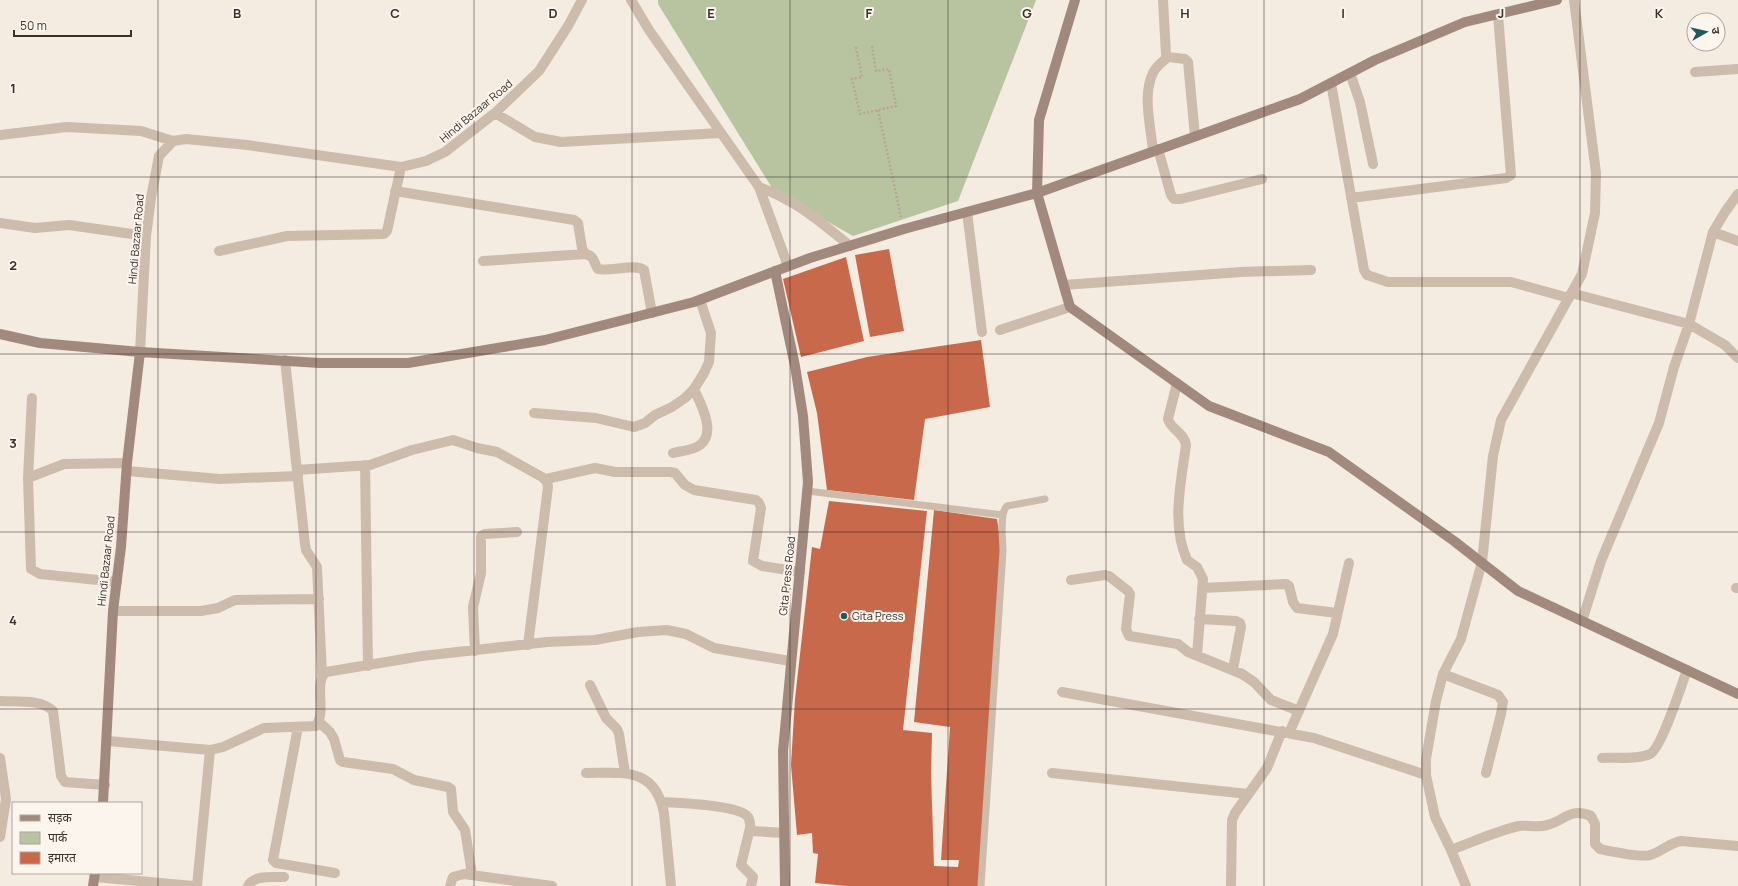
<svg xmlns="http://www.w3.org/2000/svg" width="1738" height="886" viewBox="0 0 1738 886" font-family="Manrope,'Noto Sans Devanagari',sans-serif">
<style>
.green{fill:#b8c4a0}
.building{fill:#c8694b}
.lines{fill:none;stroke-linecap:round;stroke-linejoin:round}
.path{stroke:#b9a596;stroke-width:2.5;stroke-dasharray:2 2;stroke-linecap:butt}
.lane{stroke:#cdbbac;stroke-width:7}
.street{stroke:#cdbbac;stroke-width:10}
.secondary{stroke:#a18a7d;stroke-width:10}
.grid{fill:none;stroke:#3b302b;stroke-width:1;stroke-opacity:0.55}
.poi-dot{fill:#1f5a5e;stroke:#fbf5ee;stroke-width:1.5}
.labels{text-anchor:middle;stroke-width:4;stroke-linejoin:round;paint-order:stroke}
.street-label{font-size:11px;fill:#3b302b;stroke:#fbf5ee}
.poi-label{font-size:11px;fill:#3b302b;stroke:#fbf5ee;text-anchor:start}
.grid-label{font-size:13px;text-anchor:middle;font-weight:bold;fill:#3b302b;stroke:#fbf5ee;stroke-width:4;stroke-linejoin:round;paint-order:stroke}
</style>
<rect width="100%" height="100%" fill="#f4ebe1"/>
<path class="green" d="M 658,0 L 1036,0 L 958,201 L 853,236 L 774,191 L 658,4 Z"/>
<path class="building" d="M 889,249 L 904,331 L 870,337 L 855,255 Z
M 846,257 L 864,341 L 801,357 L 783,279 Z
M 981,340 L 990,407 L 925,419 L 914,500 L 827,490 L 817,413 L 807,372 L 867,357 Z
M 829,501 L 927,511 L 903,730 L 932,733 L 931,773 L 934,866 L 958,867 L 959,860 L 941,860 L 950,727 L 914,722 L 934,510 L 997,519 L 1001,546 L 979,886 L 847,886 L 815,883 L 818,854 L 813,853 L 812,833 L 797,835 L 791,765 L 795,699 L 812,547 L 820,549 Z"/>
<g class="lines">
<path class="path" d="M 856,47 L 862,77 L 852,79 L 860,114 L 896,106 L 889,69 L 876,71 L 872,46
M 878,110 L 901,217"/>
<path class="lane" d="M 807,491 L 1003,515
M 981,886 L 1003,551 C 1003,540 999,513 1007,506 L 1045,499"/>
<path class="street" d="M 631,0 L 649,30 L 759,187 L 788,266
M 1163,0 L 1166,54 L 1168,57 L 1185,59 L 1188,62 L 1195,136
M 1695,72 L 1738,69
M 1350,73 L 1360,102 L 1373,164
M 1331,83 L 1364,270 L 1367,275 L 1388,282 L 1511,282 L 1569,298
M 495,113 L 535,137 L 561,142 L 721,133
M 0,135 L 67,127 L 141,131 L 173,141
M 1158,149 L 1171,195 L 1174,199 L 1181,199 L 1262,179
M 1153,151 C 1151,127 1142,95 1153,73 C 1156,66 1162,62 1168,57
M 759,187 C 797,201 819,221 850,246
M 395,191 L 574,220 L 578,223 L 582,248 L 585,254 C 595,256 593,262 598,269 C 610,272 635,263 644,270 L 652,313
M 1351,198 L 1506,178 L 1511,175 L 1498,15
M 967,212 L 982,332
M 0,223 L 35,228 L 69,225 L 146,236
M 1713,232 L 1738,241
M 219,251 L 287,236 L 384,234 L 387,231 L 401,167
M 483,261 L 585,254
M 1064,285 L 1241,272 L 1311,270
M 1571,293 L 1689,324 L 1725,345 L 1738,358
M 1000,330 L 1070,307
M 140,352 L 146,236 L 151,198 L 159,156 L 173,141 L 186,139 L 247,145 L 401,167 L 426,161 L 445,152 L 495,113 L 539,71 L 568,26 L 582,0
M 285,360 L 305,544 L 306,550 L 317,567 L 322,675
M 1177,383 L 1168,419 C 1171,430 1184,432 1186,445 C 1181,483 1171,524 1187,560 L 1197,567 L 1203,579 L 1197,655
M 534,413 L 596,418 L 634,427 L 645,423 L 655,415 L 672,407 L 685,398 L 694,389 L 704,373 L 709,362 L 711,333 L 700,300
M 673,453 C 681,451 694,450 700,445 C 717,432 700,403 694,389
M 365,465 L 368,666
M 297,470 L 370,465 L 412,450 L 453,440 L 477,448 L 497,452 L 542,477 L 547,482 L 548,487 L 528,645
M 127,471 L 220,479 L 298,476
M 28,478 L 32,398
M 546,479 L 595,468 L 615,472 L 670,472 L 675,473 L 685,485 L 694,490 L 756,500 L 759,503 L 761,508 L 753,561 L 762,566 L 800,572
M 1071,580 L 1105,575 L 1109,576 L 1128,591 L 1130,594 L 1126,629 L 1129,636 L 1178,644 L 1188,652 L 1242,674 L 1254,682 L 1271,700 L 1299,711
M 117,582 L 40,574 L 31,569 L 28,478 L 64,464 L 127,463
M 1202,588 L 1286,584 L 1289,586 L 1293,602 L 1297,608 L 1337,613
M 1736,588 L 1738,588
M 113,611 L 201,611 L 218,608 L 235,600 L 319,599
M 1199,619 L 1236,621 L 1240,623 L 1241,627 L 1233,669
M 1582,621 L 1601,561 L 1659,423 L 1674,367 L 1689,324 L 1713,232 L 1725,212 L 1738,194
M 475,651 L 473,607 L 481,573 L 481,536 L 485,534 L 517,532
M 1443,674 L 1498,695 L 1503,702 L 1501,714 L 1486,773
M 590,685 L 606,718 L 617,729 L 619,734 L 625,773
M 1062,692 L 1314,738 L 1426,775
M 0,701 C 16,702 42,699 53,711 L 61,776 L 65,782 L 105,785
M 319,722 L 330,732 L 334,739 L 340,760 L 343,762 L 393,769 L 414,780 L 448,787 L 451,789 L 453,812 L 465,830 L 472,874
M 298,727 L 273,860 L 276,863 L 335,873
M 1289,733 L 1333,634 L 1349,563
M 108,741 L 210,750 L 223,747 L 264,728 L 316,726 C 327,711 313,683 326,672 L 422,656 L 547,642 L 595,640 L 638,632 L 667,630 L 686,634 L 714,648 L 790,661
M 0,758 L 6,799 L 0,837
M 1602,758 C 1616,757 1637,760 1650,754 C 1661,749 1682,684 1687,670
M 586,773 C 624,773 655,767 664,813 L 671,886
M 1052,773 L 1248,794
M 662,802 C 678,803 739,805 748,817 C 751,821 749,827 752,831 L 784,833
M 750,828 L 741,865 L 753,877 L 751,886
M 1451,850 C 1473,842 1496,831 1519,826 C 1528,825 1538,828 1547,825 C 1565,821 1569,807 1591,816 L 1595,824 L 1595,844 L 1600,849 C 1610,851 1641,858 1650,855 C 1661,852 1669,843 1681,841 L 1738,846
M 95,877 L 193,886
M 197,886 L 210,750
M 248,886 C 253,875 273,877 284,877
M 450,886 L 453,877 L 464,874 L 552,886
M 1231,886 L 1232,820 L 1235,813 L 1267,768 L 1282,731
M 1466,886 L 1451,850 L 1435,817 L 1426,775 L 1426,759 L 1436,701 L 1443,674 L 1461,639 L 1482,562 L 1493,456 L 1501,420 L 1582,274 L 1595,213 L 1596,173 L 1574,0"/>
<path class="secondary" d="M 1075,0 L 1039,120 L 1037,193 L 1070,307 L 1209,406 L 1329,452 L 1454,541 L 1518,591 L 1738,694
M 775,271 L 795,366 L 803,416 L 808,482 L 783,751 L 785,886
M 0,334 L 40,343 L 140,352 L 320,363 L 408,363 L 545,340 L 694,302 L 810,258 L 904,229 L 1037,193 L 1300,99 L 1375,60 L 1465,22 L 1557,0
M 103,803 L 113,611 L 121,547 L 127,463 L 140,352
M 93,886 L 95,873"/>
</g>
<path class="grid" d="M 158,0 L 158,886M 316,0 L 316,886M 474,0 L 474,886M 632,0 L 632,886M 790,0 L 790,886M 948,0 L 948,886M 1106,0 L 1106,886M 1264,0 L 1264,886M 1422,0 L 1422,886M 1580,0 L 1580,886M 0,177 L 1738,177M 0,354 L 1738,354M 0,532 L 1738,532M 0,709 L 1738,709"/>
<circle class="poi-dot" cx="844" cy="616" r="4"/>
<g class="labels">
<g class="street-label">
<text transform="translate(476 111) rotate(-40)" y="4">Hindi Bazaar Road</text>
<text transform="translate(136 239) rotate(-85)" y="4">Hindi Bazaar Road</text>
<text transform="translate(106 561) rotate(-84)" y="4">Hindi Bazaar Road</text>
<text transform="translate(787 576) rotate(-84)" y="4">Gita Press Road</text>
</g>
<g class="poi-label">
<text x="852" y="620">Gita Press</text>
</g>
</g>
<g class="grid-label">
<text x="237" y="18">B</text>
<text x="395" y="18">C</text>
<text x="553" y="18">D</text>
<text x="711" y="18">E</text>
<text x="869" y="18">F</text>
<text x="1027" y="18">G</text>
<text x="1185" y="18">H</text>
<text x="1343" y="18">I</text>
<text x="1501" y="18">J</text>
<text x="1659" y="18">K</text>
<text x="13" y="93">1</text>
<text x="13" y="270">2</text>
<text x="13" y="448">3</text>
<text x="13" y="625">4</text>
</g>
<rect x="12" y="802" width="130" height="72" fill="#fbf5ee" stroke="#aea6a0"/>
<rect x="20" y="815" width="20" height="6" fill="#a18a7d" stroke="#aea6a0"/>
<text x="48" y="822" font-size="12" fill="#3b302b">सड़क</text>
<rect x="20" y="832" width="20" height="12" fill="#b8c4a0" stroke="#aea6a0"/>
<text x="48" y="842" font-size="12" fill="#3b302b">पार्क</text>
<rect x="20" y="852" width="20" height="12" fill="#c8694b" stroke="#aea6a0"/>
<text x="48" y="862" font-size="12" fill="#3b302b">इमारत</text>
<g transform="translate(1706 32) rotate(82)"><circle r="19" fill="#fbf5ee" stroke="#aea6a0"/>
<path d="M0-3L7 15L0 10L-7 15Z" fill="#1f5a5e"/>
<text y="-6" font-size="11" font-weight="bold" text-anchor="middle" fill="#3b302b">उ</text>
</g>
<path d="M14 30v6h117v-6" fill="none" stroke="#3b302b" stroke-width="2"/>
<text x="20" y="30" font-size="12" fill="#3b302b" stroke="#fbf5ee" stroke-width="3" paint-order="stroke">50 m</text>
</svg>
